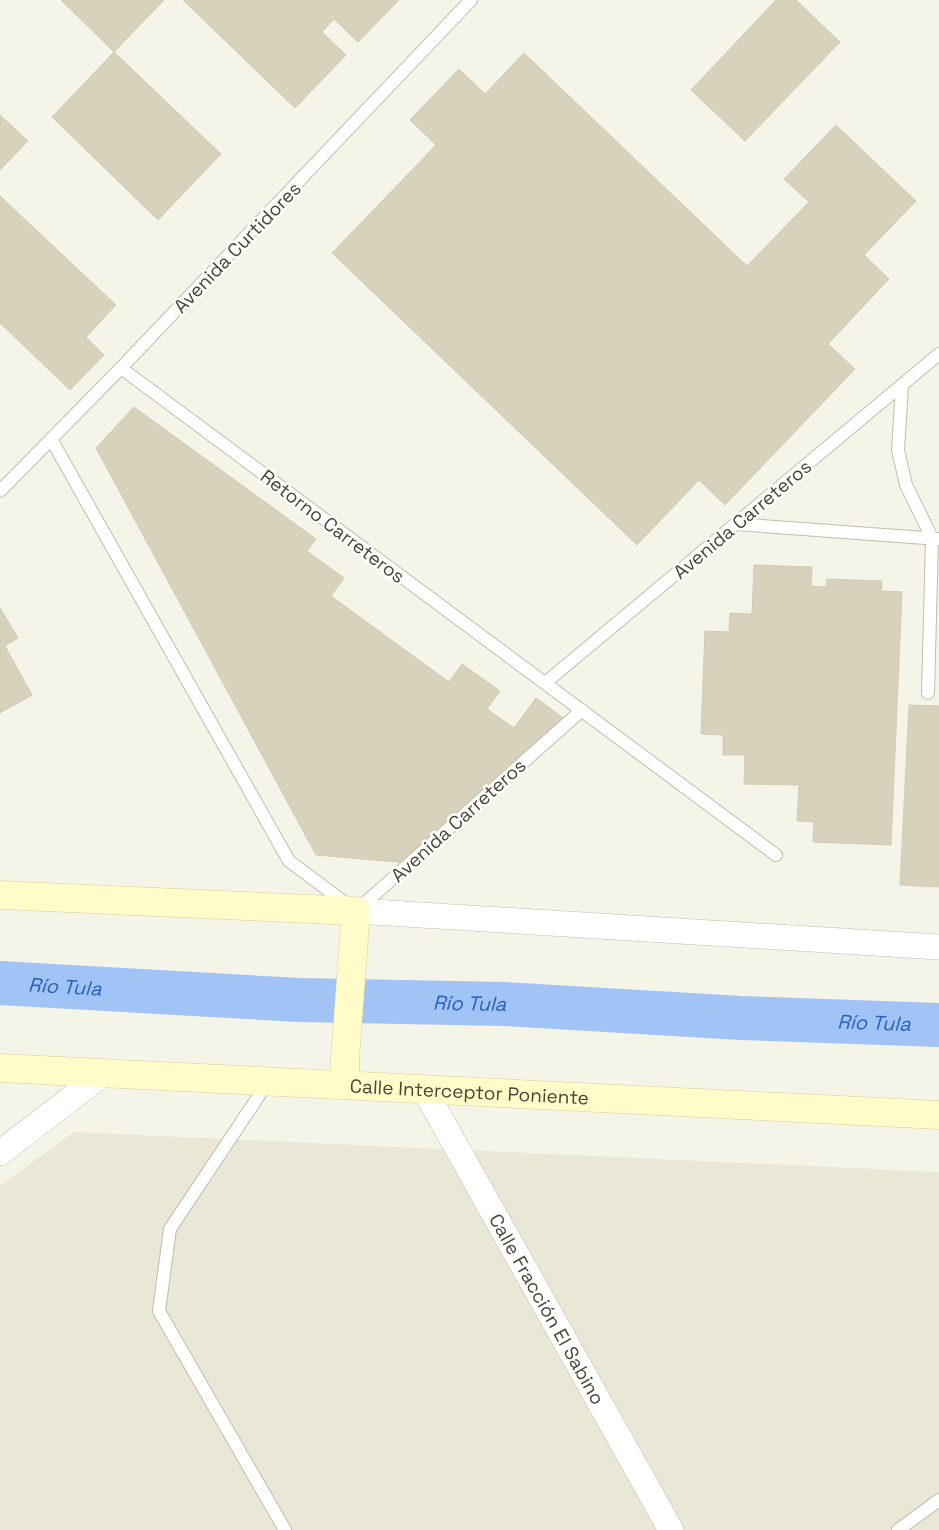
<svg xmlns="http://www.w3.org/2000/svg" width="939" height="1530" viewBox="0 0 939 1530" font-family="'Space Grotesk',sans-serif">
<style>
.residential{fill:#eae7d6}
.lines{fill:none;stroke-linecap:round;stroke-linejoin:round}
.river{stroke:#a2c3f5;stroke-width:44}
.building{fill:#d8d2bd;stroke:#d3ccb0}
.service-casing{stroke:#c2beaa;stroke-width:14}
.minor-casing{stroke:#c2beaa;stroke-width:26}
.secondary-casing{stroke:#d8d396;stroke-width:29}
.service{stroke:#fff;stroke-width:12}
.minor{stroke:#fff;stroke-width:25}
.secondary{stroke:#fffcc9;stroke-width:28}
.labels{text-anchor:middle;stroke-width:5;stroke-linejoin:round;paint-order:stroke}
.street-label{font-size:19px;fill:#4a4636;stroke:#fff}
.water-label{font-size:20px;font-style:italic;fill:#2862bd;stroke:#fff}
</style>
<rect width="100%" height="100%" fill="#f5f4e9"/>
<path class="residential" d="M 74,1132 L 939,1172 L 939,1530 L 0,1530 L 0,1186 Z"/>
<g class="lines">
<path class="river" id="s1" d="M 0,983 L 299,1000 L 505,1004 L 741,1018 L 939,1025"/>
</g>
<path class="building" d="M 61,0 L 164,0 L 114,52 Z
M 183,0 L 399,0 L 358,42 L 334,19 L 322,32 L 346,55 L 295,108 Z
M 776,0 L 796,0 L 840,42 L 745,141 L 691,90 Z
M 114,52 L 221,154 L 158,220 L 52,117 Z
M 524,53 L 747,266 L 809,202 L 784,179 L 836,125 L 916,201 L 864,255 L 889,279 L 828,344 L 855,369 L 725,505 L 699,480 L 637,545 L 332,253 L 436,145 L 410,120 L 459,69 L 485,94 Z
M 0,115 L 28,141 L 0,170 Z
M 0,196 L 116,305 L 86,337 L 104,355 L 70,390 L 0,323 Z
M 134,407 L 316,539 L 307,551 L 344,578 L 331,596 L 449,682 L 462,664 L 500,691 L 487,709 L 514,728 L 536,698 L 569,722 L 410,863 L 316,855 L 96,448 Z
M 754,565 L 812,567 L 811,586 L 826,587 L 827,579 L 882,581 L 881,591 L 902,592 L 891,845 L 813,842 L 814,822 L 797,821 L 799,785 L 744,784 L 745,755 L 723,755 L 723,735 L 701,734 L 705,631 L 729,632 L 730,613 L 752,614 Z
M 0,608 L 18,638 L 5,646 L 32,695 L 0,713 Z
M 909,705 L 939,706 L 939,887 L 900,885 Z"/>
<g class="lines">
<defs>
<path id="service" d="M 121,368 L 776,855
M 902,385 L 898,450 L 906,485 L 932,538 L 928,693
M 51,439 L 289,861 L 356,911 L 582,710
M 0,491 L 121,368 L 471,0
M 736,524 L 939,539
M 545,683 L 939,354
M 268,1082 L 170,1229 L 159,1311 L 285,1530
M 898,1530 L 939,1500"/>
<g id="minor">
<path d="M 356,911 L 939,947"/>
<path id="s2" d="M 424,1089 L 671,1530"/>
<path d="M 0,1153 L 104,1073"/>
</g>
<g id="secondary">
<path d="M 0,895 L 356,911 L 345,1059 L 345,1084"/>
<path id="s3" d="M 0,1068 L 939,1115"/>
</g>
</defs>
<use href="#service" class="service-casing"/>
<use href="#minor" class="minor-casing"/>
<use href="#secondary" class="secondary-casing"/>
<use href="#service" class="service"/>
<use href="#minor" class="minor"/>
<use href="#secondary" class="secondary"/>
</g>
<g class="labels">
<g class="street-label">
<text transform="translate(237 247) rotate(-46)" y="7">Avenida Curtidores</text>
<text transform="translate(742 519) rotate(-40)" y="7">Avenida Carreteros</text>
<text transform="translate(333 526) rotate(37)" y="7">Retorno Carreteros</text>
<text transform="translate(458 820) rotate(-42)" y="7">Avenida Carreteros</text>
<text dy="7" stroke="none"><textPath href="#s3" startOffset="470">Calle Interceptor Poniente</textPath></text>
<text dy="7" stroke="none"><textPath href="#s2" startOffset="252">Calle Fracción El Sabino</textPath></text>
</g>
<g class="water-label">
<text dy="7" stroke="none"><textPath href="#s1" startOffset="65">Río Tula</textPath></text>
<text dy="7" stroke="none"><textPath href="#s1" startOffset="470">Río Tula</textPath></text>
<text dy="7" stroke="none"><textPath href="#s1" startOffset="875">Río Tula</textPath></text>
</g>
</g>
</svg>
